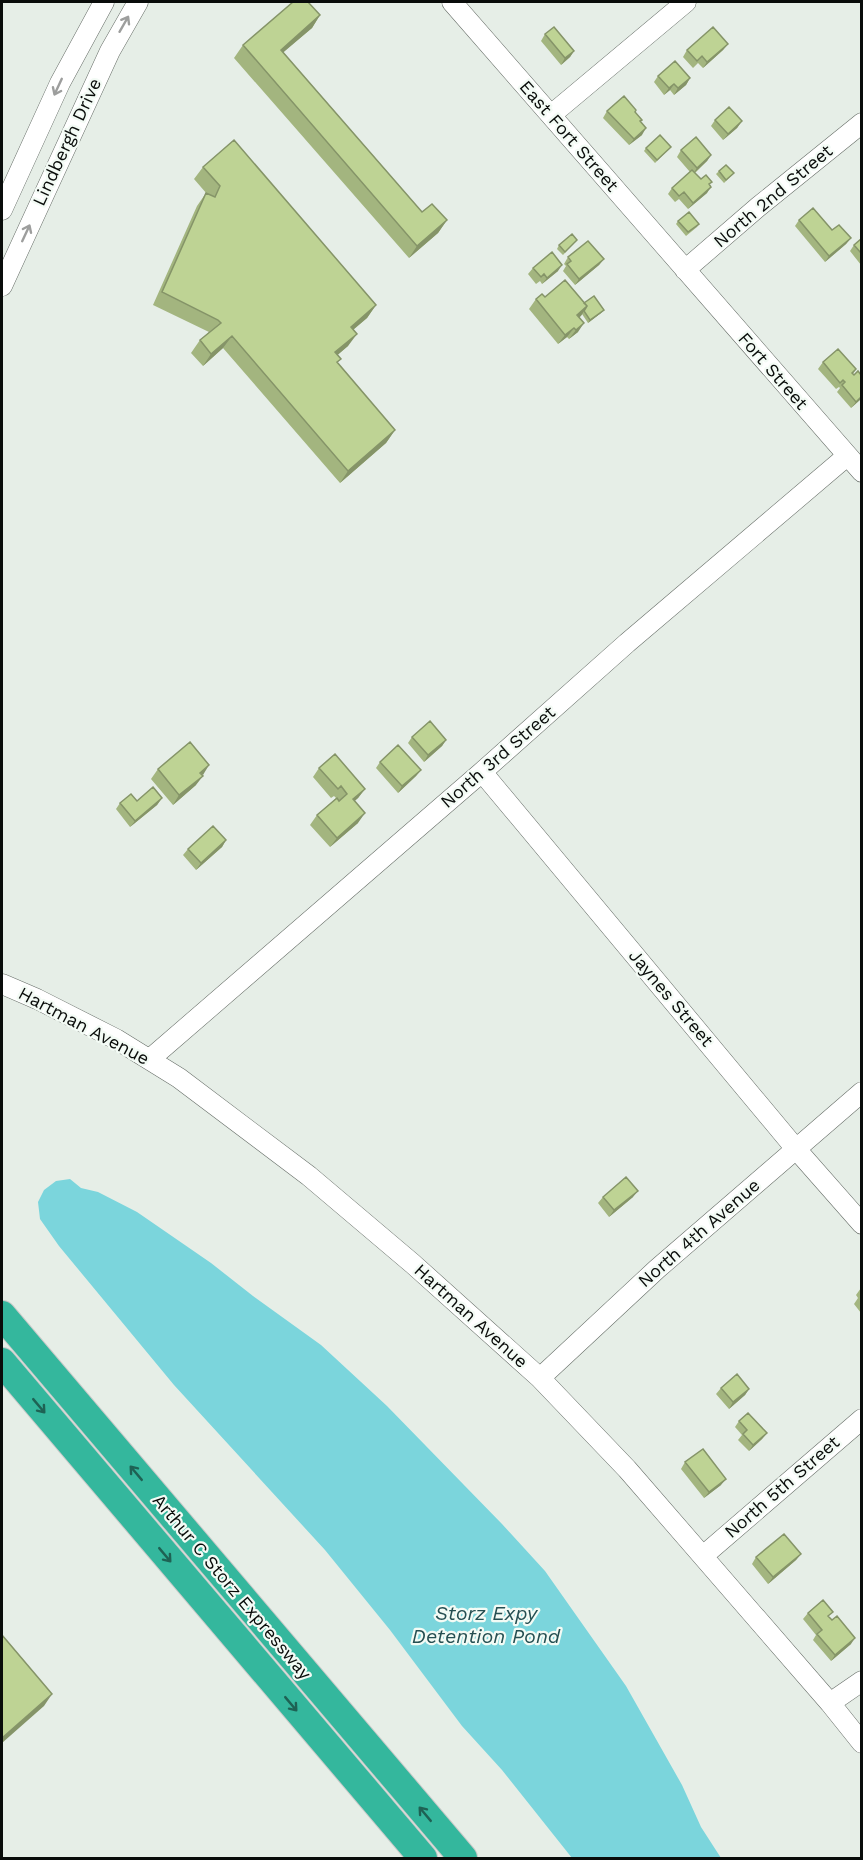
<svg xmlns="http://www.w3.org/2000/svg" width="863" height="1860" viewBox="0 0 863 1860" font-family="'Work Sans',sans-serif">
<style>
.water{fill:#7bd5dc}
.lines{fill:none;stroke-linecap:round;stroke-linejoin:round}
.minor-casing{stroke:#666d67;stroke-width:21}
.highway-casing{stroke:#c9cac9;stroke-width:30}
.minor{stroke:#fff;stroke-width:20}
.highway{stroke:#34b79d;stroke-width:28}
.wall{fill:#a3b57f}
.shaded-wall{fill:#859468}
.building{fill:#bed394;stroke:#859468;stroke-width:1.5}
.oneway{stroke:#9d9e9d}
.oneway2{stroke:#1e6254}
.labels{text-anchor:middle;stroke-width:4.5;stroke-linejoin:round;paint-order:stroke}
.street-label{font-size:18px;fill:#090c0a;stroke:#f3fbf5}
.water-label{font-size:20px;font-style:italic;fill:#254f52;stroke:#f3fbf5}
</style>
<rect width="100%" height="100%" fill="#e6eee7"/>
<path class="water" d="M 70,1179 L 81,1188 L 98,1192 L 137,1212 L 211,1263 L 253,1296 L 321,1345 L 387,1406 L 502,1524 L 545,1571 L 626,1686 L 682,1785 L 701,1827 L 721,1858 L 572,1858 L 502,1770 L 462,1726 L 390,1630 L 325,1550 L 174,1385 L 59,1246 L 40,1219 L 38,1202 L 44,1190 L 56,1181 Z"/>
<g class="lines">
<defs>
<path id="minor" d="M 452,2 L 862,472
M 551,115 L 686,2
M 2,210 L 60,83 L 104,2
M 685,270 L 758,207 L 862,123
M 2,286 L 110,51 L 138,2
M 482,772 L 796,1149 L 862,1224
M 2,984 L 37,999 L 116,1039 L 179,1078 L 309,1176 L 413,1264 L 540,1378 L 627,1469 L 830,1703 L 862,1743
M 150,1059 L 482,772 L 627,643 L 847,456
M 540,1378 L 657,1269 L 862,1092
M 703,1556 L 862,1419
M 830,1703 L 862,1681"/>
<path id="highway" d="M 2,1315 L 463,1858
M 2,1362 L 423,1858"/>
</defs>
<use href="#minor" class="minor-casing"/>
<use href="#highway" class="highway-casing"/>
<use href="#minor" class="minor"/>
<use href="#highway" class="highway"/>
</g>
<path class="wall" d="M 320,15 L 312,28 L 283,52 L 422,212 L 447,220 L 438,233 L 409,258 L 234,58 L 243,45 Z
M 545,34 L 574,51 L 570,57 L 561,65 L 541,41 Z
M 728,44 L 723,50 L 703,68 L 698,63 L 693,68 L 683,57 L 687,50 Z
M 658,76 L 690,78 L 686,85 L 674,95 L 670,90 L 664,95 L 654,82 Z
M 607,111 L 635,112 L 640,121 L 642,135 L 629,145 L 603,118 Z
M 715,120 L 742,121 L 737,128 L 723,140 L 711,126 Z
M 646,148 L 668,150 L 655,163 L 644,151 Z
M 681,150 L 711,155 L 707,161 L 695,173 L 701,179 L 709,185 L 707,193 L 688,209 L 679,199 L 675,202 L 668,194 L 672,188 L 690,172 L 677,157 Z
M 203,167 L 376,305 L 367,318 L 353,330 L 348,346 L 337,355 L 341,359 L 337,363 L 395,430 L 386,443 L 340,483 L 223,348 L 203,366 L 191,353 L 200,340 L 209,332 L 153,305 L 197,206 L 206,193 L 207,194 L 194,179 Z
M 719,171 L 734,173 L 724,183 L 716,174 Z
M 799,220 L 832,230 L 851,238 L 846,244 L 825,262 L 795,226 Z
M 678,221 L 699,224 L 697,227 L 686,236 L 676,224 Z
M 861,239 L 861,265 L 850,251 L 854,245 Z
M 577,240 L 563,255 L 557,249 L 559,245 Z
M 568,257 L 604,259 L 599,265 L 575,285 L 563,271 L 566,266 L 564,264 Z
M 533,268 L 558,271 L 542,284 L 540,281 L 536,284 L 528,274 Z
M 545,297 L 584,303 L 601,313 L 588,323 L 582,314 L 579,317 L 578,332 L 569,339 L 567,337 L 558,344 L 529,309 L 536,299 Z
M 823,362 L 856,369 L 853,374 L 861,399 L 851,408 L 837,392 L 840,388 L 839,387 L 836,389 L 818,369 Z
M 412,737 L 446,740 L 442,746 L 424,762 L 408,743 Z
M 380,762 L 421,770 L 416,776 L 398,793 L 376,768 Z
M 319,768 L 365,789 L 358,798 L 354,801 L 358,823 L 330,847 L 310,825 L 317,815 L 336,798 L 334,796 L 331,798 L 313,777 Z
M 158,769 L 196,785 L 173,805 L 151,779 Z
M 162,798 L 157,805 L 130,827 L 116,809 L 120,803 Z
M 226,840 L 222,847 L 196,870 L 183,855 L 188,849 Z
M 603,1197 L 633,1197 L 609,1217 L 598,1203 Z
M 861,1288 L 861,1313 L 854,1304 L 858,1298 L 856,1295 Z
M 721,1388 L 749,1389 L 745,1395 L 729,1409 L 716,1394 Z
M 739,1421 L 767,1433 L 762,1439 L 749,1451 L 738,1440 L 742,1435 L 735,1427 Z
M 685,1462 L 721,1485 L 704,1498 L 681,1469 Z
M 801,1554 L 796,1560 L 768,1584 L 752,1564 L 756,1557 Z
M 808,1613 L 829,1617 L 851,1644 L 831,1661 L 813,1640 L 816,1635 L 803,1619 Z"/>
<path class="shaded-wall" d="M 320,15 L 312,28 L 272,62 L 281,50 Z
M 728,44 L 723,50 L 703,68 L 707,62 Z
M 574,51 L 570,57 L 561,65 L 565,58 Z
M 690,78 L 686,85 L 674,95 L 678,88 Z
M 674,84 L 670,90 L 664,95 L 669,88 Z
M 742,121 L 737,128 L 723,140 L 728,134 Z
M 646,128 L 642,135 L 629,145 L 634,139 Z
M 711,155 L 707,161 L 693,174 L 697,168 Z
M 711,187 L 707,193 L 688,209 L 693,203 Z
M 447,220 L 438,233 L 409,258 L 417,246 Z
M 851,238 L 846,244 L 825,262 L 829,256 Z
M 604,259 L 599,265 L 575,285 L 579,279 Z
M 562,265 L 558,271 L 542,284 L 547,278 Z
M 376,305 L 367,318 L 342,339 L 351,327 Z
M 587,306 L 581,316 L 571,324 L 577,315 Z
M 604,310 L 601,313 L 588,323 L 590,320 Z
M 584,323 L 578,332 L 569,339 L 576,330 Z
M 574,328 L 567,337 L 558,344 L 565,335 Z
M 357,334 L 348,346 L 326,365 L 335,352 Z
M 232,336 L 223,348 L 203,366 L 211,354 Z
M 861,397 L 861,399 L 851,408 L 856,402 Z
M 395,430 L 386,443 L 340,483 L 348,471 Z
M 446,740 L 442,746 L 424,762 L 428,755 Z
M 209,765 L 203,775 L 200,773 Z
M 421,770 L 416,776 L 398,793 L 402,786 Z
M 203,776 L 196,785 L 173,805 L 179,795 Z
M 365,789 L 358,798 L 346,809 L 353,799 Z
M 162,798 L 157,805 L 130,827 L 135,821 Z
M 365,813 L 358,823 L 330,847 L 337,838 Z
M 226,840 L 222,847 L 196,870 L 201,863 Z
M 638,1191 L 633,1197 L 609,1217 L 614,1210 Z
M 749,1389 L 745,1395 L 729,1409 L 733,1402 Z
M 767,1433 L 762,1439 L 749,1451 L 753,1445 Z
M 726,1479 L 721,1485 L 704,1498 L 709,1492 Z
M 801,1554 L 796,1560 L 768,1584 L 773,1577 Z
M 855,1638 L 851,1644 L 831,1661 L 835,1655 Z
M 52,1694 L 44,1706 L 2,1743 L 2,1738 Z"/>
<path class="building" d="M 293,2 L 308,2 L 320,15 L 281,50 L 422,212 L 432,204 L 447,220 L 417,246 L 243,45 Z
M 554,27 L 574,51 L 565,58 L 545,34 Z
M 713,27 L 728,44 L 707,62 L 702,56 L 697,61 L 687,50 Z
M 675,61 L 690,78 L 678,88 L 674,84 L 669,88 L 658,76 Z
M 624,96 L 636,110 L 635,112 L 642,120 L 640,121 L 646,128 L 634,139 L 607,111 Z
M 729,107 L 742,121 L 728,134 L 715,120 Z
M 660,135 L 671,147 L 657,160 L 646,148 Z
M 696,137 L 711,155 L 697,168 L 681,150 Z
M 234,140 L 376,305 L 351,327 L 357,334 L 335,352 L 341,359 L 337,362 L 395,430 L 348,471 L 232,336 L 211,354 L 200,340 L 221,323 L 218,320 L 162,292 L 206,193 L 215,197 L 220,186 L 203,167 Z
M 726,165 L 734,173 L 726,180 L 719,171 Z
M 692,170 L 701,179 L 706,175 L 712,182 L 709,184 L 711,187 L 693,203 L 684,192 L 679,196 L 672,188 Z
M 813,208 L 832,230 L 839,225 L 851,238 L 829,256 L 799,220 Z
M 689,212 L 699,224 L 688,232 L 678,221 Z
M 572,234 L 577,240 L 565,252 L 559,245 Z
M 861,239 L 861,253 L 854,245 Z
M 588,241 L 604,259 L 579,279 L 567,264 L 571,261 L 568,257 Z
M 552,252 L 562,265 L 547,278 L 544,274 L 541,277 L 533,268 Z
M 565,280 L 587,306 L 577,315 L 584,323 L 576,330 L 574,328 L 565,335 L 536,299 L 542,294 L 545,297 Z
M 594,296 L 604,310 L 590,320 L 584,311 L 587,306 L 584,303 Z
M 838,349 L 856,369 L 852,373 L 854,375 L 858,371 L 861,375 L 861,397 L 856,402 L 842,385 L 845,382 L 843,380 L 840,383 L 823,362 Z
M 430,721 L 446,740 L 428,755 L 412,737 Z
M 190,742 L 209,765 L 200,773 L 203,776 L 179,795 L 158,769 Z
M 398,745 L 421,770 L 402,786 L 380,762 Z
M 335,754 L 365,789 L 353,799 L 365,813 L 337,838 L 317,815 L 337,798 L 339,801 L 347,794 L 341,786 L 338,789 L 319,768 Z
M 153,787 L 162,798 L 135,821 L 120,803 L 131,794 L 137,801 Z
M 213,826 L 226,840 L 201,863 L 188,849 Z
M 626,1177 L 638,1191 L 614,1210 L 603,1197 Z
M 737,1374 L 749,1389 L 733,1402 L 721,1388 Z
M 748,1413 L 767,1433 L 753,1445 L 743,1434 L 747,1430 L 739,1421 Z
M 703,1449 L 726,1479 L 709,1492 L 685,1462 Z
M 784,1534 L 801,1554 L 773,1577 L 756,1557 Z
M 823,1600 L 833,1612 L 828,1616 L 832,1620 L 837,1616 L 855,1638 L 835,1655 L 817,1634 L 822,1630 L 808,1613 Z
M 2,1635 L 52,1694 L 2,1738 Z"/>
<defs><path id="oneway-shaft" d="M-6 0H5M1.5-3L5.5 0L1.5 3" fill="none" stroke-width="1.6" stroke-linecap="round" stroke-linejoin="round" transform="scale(1.5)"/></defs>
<g class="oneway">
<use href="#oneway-shaft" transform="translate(124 24) rotate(-60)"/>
<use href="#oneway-shaft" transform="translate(58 87) rotate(115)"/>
<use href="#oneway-shaft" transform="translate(26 233) rotate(-65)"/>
</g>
<g class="oneway2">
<use href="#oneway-shaft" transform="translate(39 1406) rotate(50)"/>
<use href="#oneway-shaft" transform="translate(136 1473) rotate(-130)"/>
<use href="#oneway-shaft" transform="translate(165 1555) rotate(50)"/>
<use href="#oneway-shaft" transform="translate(291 1704) rotate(50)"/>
<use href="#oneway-shaft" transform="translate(425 1814) rotate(-130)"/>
</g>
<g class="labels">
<g class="street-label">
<text transform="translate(569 136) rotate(49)" y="6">East Fort Street</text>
<text transform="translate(67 142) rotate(-65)" y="6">Lindbergh Drive</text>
<text transform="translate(773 196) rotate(-40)" y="6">North 2nd Street</text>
<text transform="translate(773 371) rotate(49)" y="6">Fort Street</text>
<text transform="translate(498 757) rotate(-41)" y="6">North 3rd Street</text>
<text transform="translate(671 998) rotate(50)" y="6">Jaynes Street</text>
<text transform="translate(84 1026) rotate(28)" y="6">Hartman Avenue</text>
<text transform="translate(699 1233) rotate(-41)" y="6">North 4th Avenue</text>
<text transform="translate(471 1316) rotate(42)" y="6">Hartman Avenue</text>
<text transform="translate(782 1487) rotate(-41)" y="6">North 5th Street</text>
<text transform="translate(232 1587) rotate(50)" y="6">Arthur C Storz Expressway</text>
</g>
<g class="water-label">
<text x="486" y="1620">Storz Expy<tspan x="486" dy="23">Detention Pond</tspan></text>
</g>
</g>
<rect width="863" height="1860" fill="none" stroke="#090c0a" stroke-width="6"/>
</svg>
